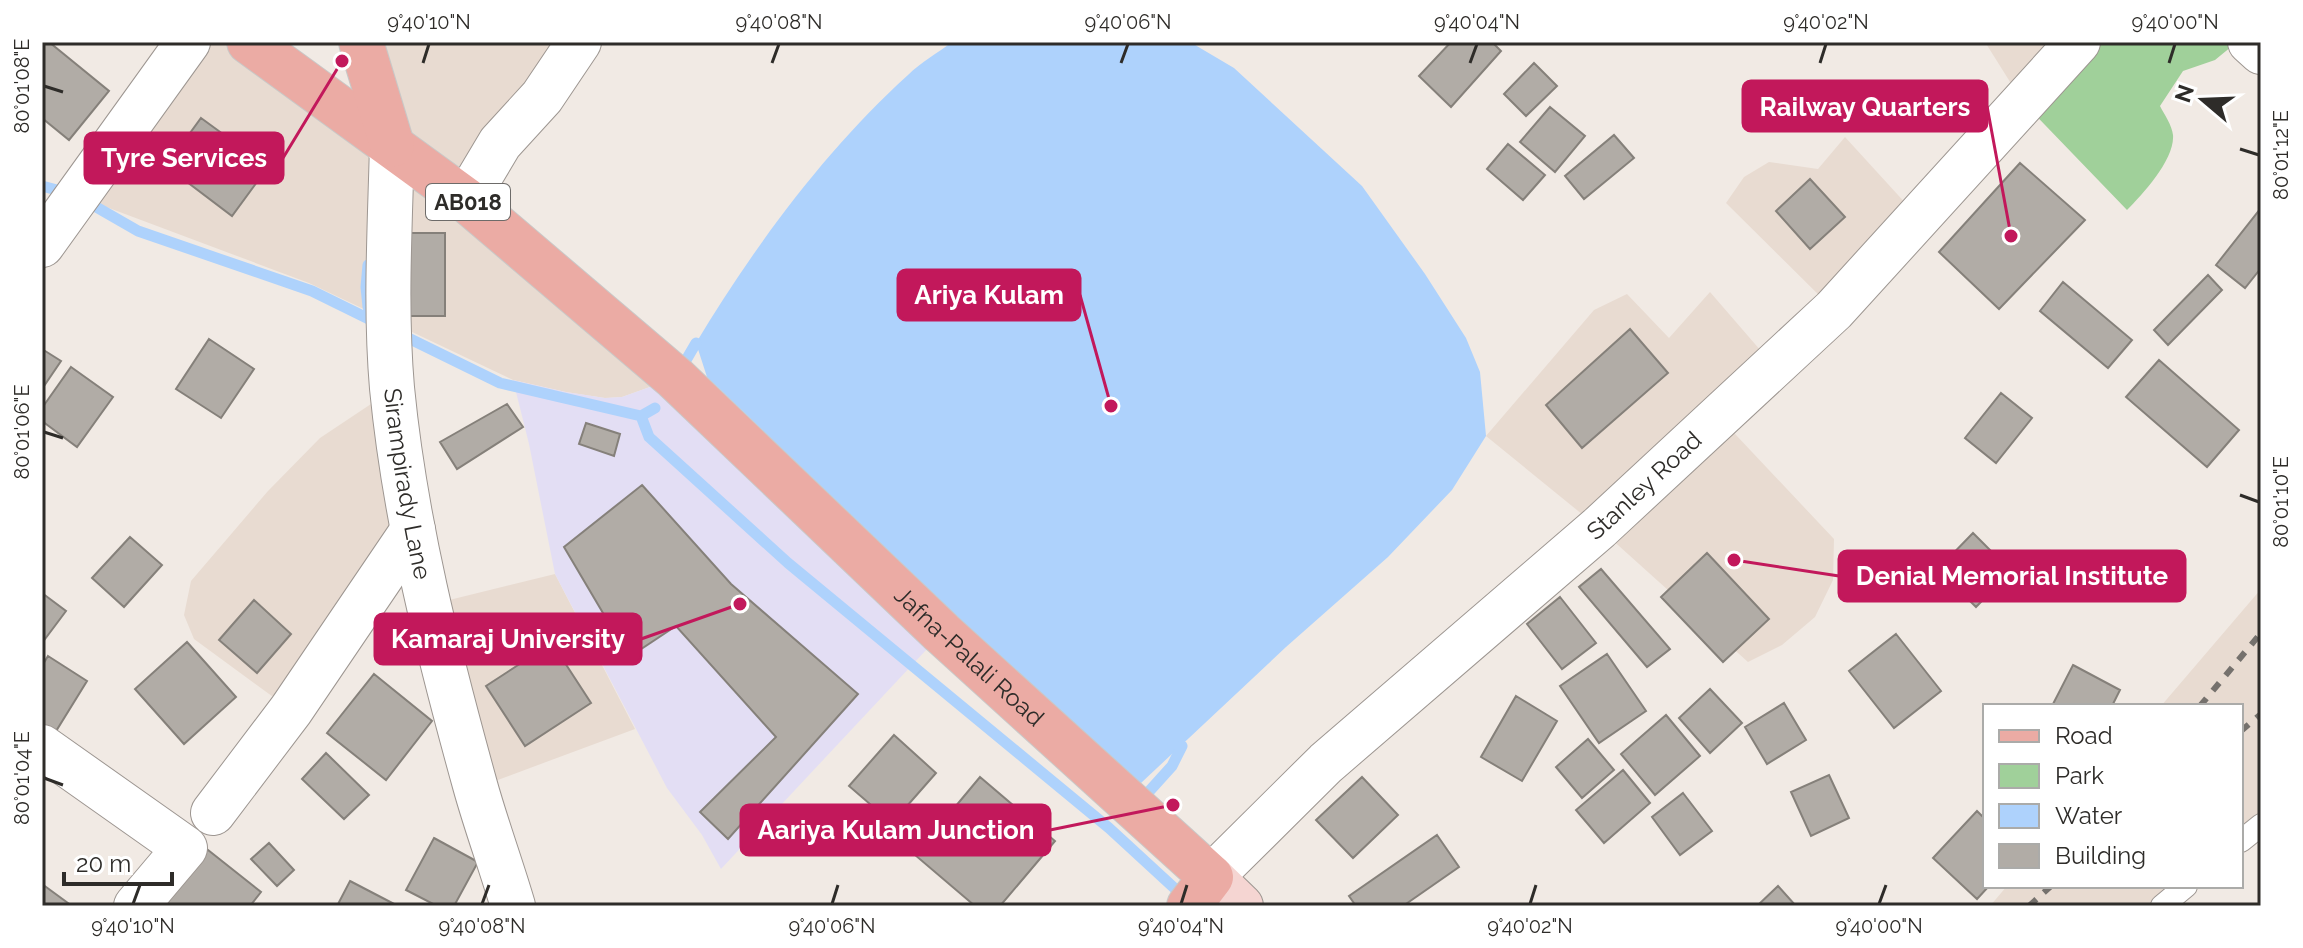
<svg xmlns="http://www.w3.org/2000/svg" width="2303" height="948" viewBox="0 0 2303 948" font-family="Raleway,sans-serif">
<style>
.built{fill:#e8dbd1}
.education{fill:#e3def4}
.green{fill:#a0d09a}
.water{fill:#aed2fc}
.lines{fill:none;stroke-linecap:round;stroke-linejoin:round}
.stream{stroke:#aed2fc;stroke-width:11}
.building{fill:#b1aca6;stroke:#85807a;stroke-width:2}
.lane-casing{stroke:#9d9691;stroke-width:24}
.street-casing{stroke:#9d9691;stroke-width:46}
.secondary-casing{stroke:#9d9691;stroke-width:46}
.primary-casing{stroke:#c9c8c7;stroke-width:46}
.lane{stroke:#fff;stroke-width:22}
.street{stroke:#fff;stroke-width:44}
.secondary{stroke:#f5d5d2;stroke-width:44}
.primary{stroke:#ebaba4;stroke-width:44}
.rail{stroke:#75716d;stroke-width:6;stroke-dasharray:10 10;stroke-linecap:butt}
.ticks{fill:none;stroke:#2e2c29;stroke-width:3}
.labels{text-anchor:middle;stroke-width:8;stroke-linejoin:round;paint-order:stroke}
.shield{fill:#fff;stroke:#6d6b69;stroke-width:2}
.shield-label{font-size:22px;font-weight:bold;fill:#2e2c29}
.street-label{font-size:24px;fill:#2e2c29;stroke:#fff}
.leader{fill:none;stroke:#c2185b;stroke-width:3}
.callout-dot{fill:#c2185b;stroke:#fff;stroke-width:3}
.callout{fill:#c2185b;stroke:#c2185b;stroke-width:3}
.callout-label{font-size:26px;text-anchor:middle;font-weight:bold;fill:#fff}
.neatline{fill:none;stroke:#2e2c29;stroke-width:3}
.ticks-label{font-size:20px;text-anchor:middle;fill:#2e2c29}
</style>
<rect width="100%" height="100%" fill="#f1eae4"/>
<path class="built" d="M 188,42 L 249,42 L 391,145 L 361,42 L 579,42 L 467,200 L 675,378 L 622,397 L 605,398 L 566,392 L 513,380 L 309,283 L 77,196 Z
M 1985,42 L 2078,42 L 2022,101 Z
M 1845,137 L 1919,218 L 1834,310 L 1726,203 L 1744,177 L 1769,162 L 1818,169 Z
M 1710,292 L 1774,366 L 1720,418 L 1834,539 L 1833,580 L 1815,617 L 1782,645 L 1748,662 L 1599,528 L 1486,436 L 1594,310 L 1627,294 L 1669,338 Z
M 392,390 L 413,530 L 291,710 L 194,639 L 184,615 L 191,581 L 268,491 L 320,438 Z
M 555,574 L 635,729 L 476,788 L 429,605 Z
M 2261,589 L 2261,825 L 2241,841 L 2241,706 L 2161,706 Z
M 2007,886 L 2186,886 L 2162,906 L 1990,906 Z"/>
<path class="education" d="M 675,378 L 942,633 L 721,869 L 702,835 L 667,788 L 555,574 L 529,444 L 513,380 L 566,392 L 605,398 L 622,397 Z"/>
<path class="green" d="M 2078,42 L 2237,42 L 2215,60 L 2183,71 L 2160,106 C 2164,114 2172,125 2173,135 C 2175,159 2143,194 2127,210 L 2022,101 Z"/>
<path class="water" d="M 952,42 L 1190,42 L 1234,68 L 1362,186 L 1425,274 L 1466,338 L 1480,372 L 1486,436 L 1452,490 L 1388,557 L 1286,647 L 1141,783 L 1126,778 L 707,377 L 696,343 C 753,248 826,149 908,75 C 921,62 938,53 952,42 Z"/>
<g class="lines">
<path class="stream" d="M 42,186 L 68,193
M 84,200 L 138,231 L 312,291 L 377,323
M 368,307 L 366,287 L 368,265
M 400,334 L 500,383 L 641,416 L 655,408
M 679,366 L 682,367 L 696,343
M 641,416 L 649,437 L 788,563 L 1109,828 L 1184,897
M 1144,797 L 1172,766 L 1182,746"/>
</g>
<path class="building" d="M 42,42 L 49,42 L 109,91 L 69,140 L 42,118 Z
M 1451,42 L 1492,42 L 1501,51 L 1451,107 L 1419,76 Z
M 1534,63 L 1557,86 L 1526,116 L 1504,94 Z
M 1550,107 L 1585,136 L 1555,172 L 1520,142 Z
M 201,118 L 268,167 L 232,216 L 166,166 Z
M 1614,135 L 1634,158 L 1584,199 L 1565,176 Z
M 1508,144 L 1545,175 L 1523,200 L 1487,169 Z
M 2020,163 L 2085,220 L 1999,309 L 1939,252 Z
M 1810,179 L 1845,217 L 1810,249 L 1776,211 Z
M 2261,208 L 2261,268 L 2245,288 L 2216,265 Z
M 390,233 L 445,233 L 445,316 L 390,316 Z
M 2208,275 L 2222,290 L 2168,345 L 2154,330 Z
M 2063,282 L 2132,340 L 2108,368 L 2040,311 Z
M 1630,329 L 1668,373 L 1582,448 L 1546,405 Z
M 209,339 L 254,369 L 221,418 L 176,389 Z
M 42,349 L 61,361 L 42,389 Z
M 2159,360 L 2239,430 L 2207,467 L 2126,397 Z
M 71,367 L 113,397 L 77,447 L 42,421 L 42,408 Z
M 2001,393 L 2032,418 L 1996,463 L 1965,438 Z
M 507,404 L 523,427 L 457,469 L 440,442 Z
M 586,423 L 620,434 L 614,456 L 579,444 Z
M 642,485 L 731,584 L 858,694 L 728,839 L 700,812 L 776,737 L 676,626 L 629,657 L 564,547 Z
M 1973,533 L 2011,571 L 1976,607 L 1938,569 Z
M 130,537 L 162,565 L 124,607 L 92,578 Z
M 1707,553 L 1769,619 L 1723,662 L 1661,597 Z
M 1601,569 L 1670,649 L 1647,667 L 1579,587 Z
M 42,593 L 66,611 L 42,643 Z
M 1560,597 L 1596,643 L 1562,669 L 1527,624 Z
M 254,600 L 291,634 L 257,673 L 219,640 Z
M 1896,634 L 1941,691 L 1894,728 L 1849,671 Z
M 187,642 L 236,697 L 184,744 L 135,689 Z
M 552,643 L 591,703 L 525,746 L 486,686 Z
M 1607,654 L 1646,711 L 1599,743 L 1560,686 Z
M 48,656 L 87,681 L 53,736 L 42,729 L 42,666 Z
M 2073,665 L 2120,690 L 2112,706 L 2052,706 Z
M 374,674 L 432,721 L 386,780 L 327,733 Z
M 1710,689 L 1742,723 L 1710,753 L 1679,718 Z
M 1516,696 L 1557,721 L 1522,781 L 1481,757 Z
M 1784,703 L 1806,740 L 1767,764 L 1745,727 Z
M 1666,715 L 1700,756 L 1655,795 L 1621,754 Z
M 894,735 L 936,773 L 892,823 L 849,786 Z
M 1588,739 L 1614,770 L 1582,798 L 1556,767 Z
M 326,753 L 369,795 L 344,819 L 302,779 Z
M 1623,770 L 1650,803 L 1604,843 L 1576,810 Z
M 1829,775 L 1849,818 L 1811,836 L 1791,792 Z
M 980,777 L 1055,841 L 1000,906 L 975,906 L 915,855 Z
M 1362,777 L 1398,815 L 1353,858 L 1316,820 Z
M 1683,793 L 1712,831 L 1680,855 L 1652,817 Z
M 1977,811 L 1985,819 L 1985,886 L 1989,886 L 1977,899 L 1933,858 Z
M 1437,835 L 1459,867 L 1403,906 L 1356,906 L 1349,896 Z
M 434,838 L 478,862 L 454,906 L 437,906 L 406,890 Z
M 269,843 L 294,870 L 277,886 L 251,859 Z
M 203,846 L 261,892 L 250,906 L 156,906 Z
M 350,881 L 398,906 L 337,906 Z
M 42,884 L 72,906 L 42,906 Z
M 1778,886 L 1796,906 L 1757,906 Z"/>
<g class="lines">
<defs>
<path id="lane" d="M 2241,841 L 2261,825
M 2162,906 L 2186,886"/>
<g id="street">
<path d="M 2250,42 L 2261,52"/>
<path id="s1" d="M 392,145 C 390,226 385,307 392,388 C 405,522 439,655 475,785 C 486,825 501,865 513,906"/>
<path d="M 466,200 L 500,143 L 542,97 L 579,42"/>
<path d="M 42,245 L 188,42"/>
<path d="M 42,747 L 185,848 L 136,906"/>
<path d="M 213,813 L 291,710 L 413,530"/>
<path id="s2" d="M 1211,877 L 1326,763 L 1599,528 L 1834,310 L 2078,42"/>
</g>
<path id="secondary" d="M 1211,877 L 1241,906"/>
<g id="primary">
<path id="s3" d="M 249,42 L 466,200 L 675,378 L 942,633 L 1211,877 L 1189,906"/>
<path d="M 361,42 L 392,145"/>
</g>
</defs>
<use href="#lane" class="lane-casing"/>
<use href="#street" class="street-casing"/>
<use href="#secondary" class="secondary-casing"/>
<use href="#primary" class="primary-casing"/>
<use href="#lane" class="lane"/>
<use href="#street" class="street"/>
<use href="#secondary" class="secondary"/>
<use href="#primary" class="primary"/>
<path class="rail" d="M 2200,706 L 2261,633
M 2241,731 L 2261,714
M 2029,906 L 2051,886"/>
</g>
<path class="ticks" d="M 423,63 L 429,44M 772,63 L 779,44M 1121,63 L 1128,44M 1470,63 L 1477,44M 1820,63 L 1826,44M 2169,63 L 2175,44M 44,86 L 63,92M 2240,149 L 2259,155M 44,432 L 63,438M 2240,495 L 2259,502M 44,778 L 63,785M 133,904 L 140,885M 482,904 L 489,885M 832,904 L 838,885M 1181,904 L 1187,885M 1530,904 L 1536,885M 1879,904 L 1886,885"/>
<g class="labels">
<rect class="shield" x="426" y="184" width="84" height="36" rx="6"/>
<g class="shield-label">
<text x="468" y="210">AB018</text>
</g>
<g class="street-label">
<text dy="8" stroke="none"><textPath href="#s1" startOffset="340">Sirampirady Lane</textPath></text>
<text dy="8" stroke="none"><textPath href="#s2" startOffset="584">Stanley Road</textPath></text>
<text dy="8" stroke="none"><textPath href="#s3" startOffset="948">Jafna-Palali Road</textPath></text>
</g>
</g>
<path class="leader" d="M2011 236L1987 106M342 61L283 158M1111 406L1080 295M1734 560L1839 576M740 604L641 639M1173 805L1050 830"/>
<g class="callout-dot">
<circle cx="2011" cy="236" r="8"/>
<circle cx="342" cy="61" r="8"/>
<circle cx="1111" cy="406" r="8"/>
<circle cx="1734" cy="560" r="8"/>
<circle cx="740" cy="604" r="8"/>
<circle cx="1173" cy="805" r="8"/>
</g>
<g class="callout">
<rect x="1743" y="81" width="244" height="50" rx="8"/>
<rect x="85" y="133" width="198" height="50" rx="8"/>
<rect x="898" y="270" width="182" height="50" rx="8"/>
<rect x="1839" y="551" width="346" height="50" rx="8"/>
<rect x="375" y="614" width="266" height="50" rx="8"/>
<rect x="741" y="805" width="309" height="50" rx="8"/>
</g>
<g class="callout-label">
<text x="1865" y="116">Railway Quarters</text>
<text x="184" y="167">Tyre Services</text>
<text x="989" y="304">Ariya Kulam</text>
<text x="2012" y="585">Denial Memorial Institute</text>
<text x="508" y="648">Kamaraj University</text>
<text x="896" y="839">Aariya Kulam Junction</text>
</g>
<rect width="2303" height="948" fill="none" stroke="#ffffff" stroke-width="88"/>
<rect x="1983" y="704" width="260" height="184" fill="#ffffff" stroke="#ababa9" stroke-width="2"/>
<rect x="1999" y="730" width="40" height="12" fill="#ebaba4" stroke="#ababa9" stroke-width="2"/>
<text x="2055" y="744" font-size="24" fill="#2e2c29">Road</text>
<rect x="1999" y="764" width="40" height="24" fill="#a0d09a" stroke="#ababa9" stroke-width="2"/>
<text x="2055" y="784" font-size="24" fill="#2e2c29">Park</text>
<rect x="1999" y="804" width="40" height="24" fill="#aed2fc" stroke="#ababa9" stroke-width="2"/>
<text x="2055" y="824" font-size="24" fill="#2e2c29">Water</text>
<rect x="1999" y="844" width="40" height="24" fill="#b1aca6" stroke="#ababa9" stroke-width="2"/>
<text x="2055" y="864" font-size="24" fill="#2e2c29">Building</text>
<g transform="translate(2203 100) rotate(289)" stroke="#ffffff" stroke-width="6" paint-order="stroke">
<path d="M0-6L14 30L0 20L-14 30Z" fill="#2e2c29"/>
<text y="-12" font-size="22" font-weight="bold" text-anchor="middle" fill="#2e2c29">N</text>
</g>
<path d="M64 872v12h108v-12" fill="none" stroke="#2e2c29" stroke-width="4"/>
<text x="76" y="872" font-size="24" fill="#2e2c29" stroke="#ffffff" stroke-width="6" paint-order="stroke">20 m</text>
<rect x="44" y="44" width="2215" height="860" class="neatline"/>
<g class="ticks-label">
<text x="429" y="29">9°40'10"N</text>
<text x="779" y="29">9°40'08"N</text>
<text x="1128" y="29">9°40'06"N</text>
<text x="1477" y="29">9°40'04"N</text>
<text x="1826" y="29">9°40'02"N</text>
<text x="2175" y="29">9°40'00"N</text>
<text transform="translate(22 86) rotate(-90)" y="7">80°01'08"E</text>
<text transform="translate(2281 155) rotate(-90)" y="7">80°01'12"E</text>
<text transform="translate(22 432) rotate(-90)" y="7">80°01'06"E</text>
<text transform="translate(2281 502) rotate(-90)" y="7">80°01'10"E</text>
<text transform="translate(22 778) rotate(-90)" y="7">80°01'04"E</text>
<text x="133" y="933">9°40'10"N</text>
<text x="482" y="933">9°40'08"N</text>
<text x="832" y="933">9°40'06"N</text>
<text x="1181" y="933">9°40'04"N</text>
<text x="1530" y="933">9°40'02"N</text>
<text x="1879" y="933">9°40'00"N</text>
</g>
</svg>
